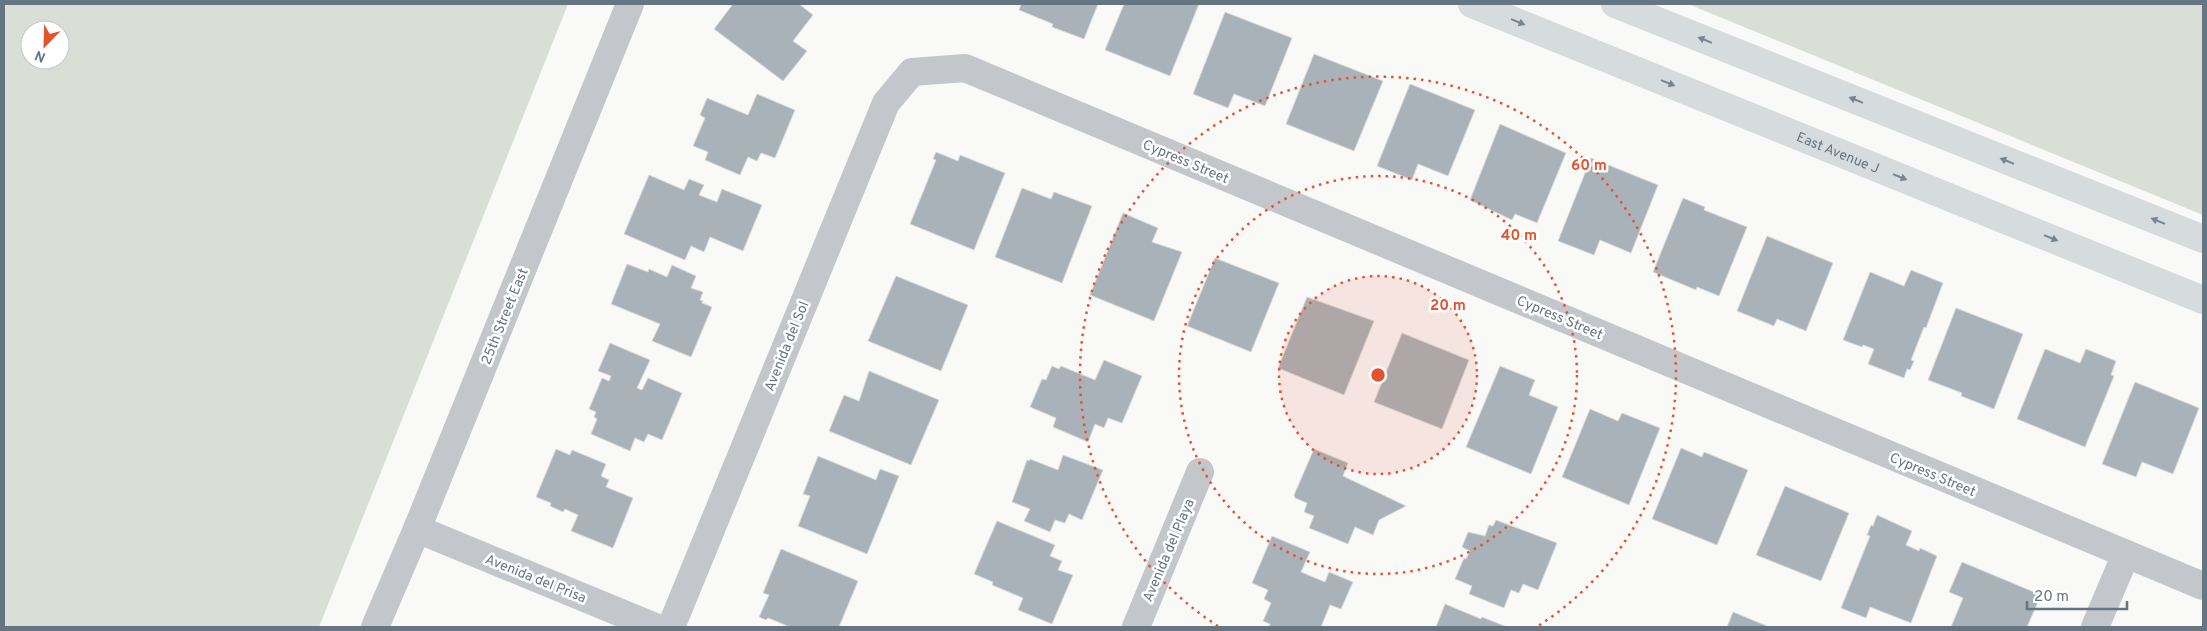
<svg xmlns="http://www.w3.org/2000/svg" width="2207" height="631" viewBox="0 0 2207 631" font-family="Overpass,sans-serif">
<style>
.green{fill:#d9ded6;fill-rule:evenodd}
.building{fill:#a9b2b8;stroke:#dbdbd9}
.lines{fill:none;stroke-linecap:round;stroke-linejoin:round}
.minor{stroke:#c3c7cb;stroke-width:28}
.tertiary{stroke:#c3c7cb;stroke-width:28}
.primary{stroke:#d6dbde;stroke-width:28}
.oneway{fill:#768590}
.ring{fill:none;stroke:#e2542e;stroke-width:2.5;stroke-dasharray:2.5 5}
.labels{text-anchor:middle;stroke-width:5;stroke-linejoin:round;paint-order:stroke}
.street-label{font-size:14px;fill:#657682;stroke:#fff}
.centre{fill:#e2542e;stroke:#fff;stroke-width:2.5}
.ring-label{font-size:15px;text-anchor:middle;font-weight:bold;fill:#e2542e;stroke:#fff;stroke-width:5;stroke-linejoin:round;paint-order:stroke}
</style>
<rect width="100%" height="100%" fill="#f9f9f7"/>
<path class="green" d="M 4,4 L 568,4 L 319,627 L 4,627 ZM 30,30 L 60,30 L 60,60 L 30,60 Z
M 1688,4 L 2203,4 L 2203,215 Z"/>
<path class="building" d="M 733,4 L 799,4 L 813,15 L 793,41 L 807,51 L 783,81 L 714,29 Z
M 1021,4 L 1098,4 L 1084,39 L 1052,27 L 1053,24 L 1019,10 Z
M 1124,4 L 1199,4 L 1170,76 L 1105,50 Z
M 1225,12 L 1292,38 L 1265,106 L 1234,94 L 1228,108 L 1193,94 Z
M 1314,54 L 1383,81 L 1354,151 L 1286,124 Z
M 1410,84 L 1475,110 L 1448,176 L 1418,164 L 1412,180 L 1377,166 Z
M 757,94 L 795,110 L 775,158 L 761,153 L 757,161 L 748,157 L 740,175 L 705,160 L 708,152 L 693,146 L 705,118 L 700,115 L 707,98 L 748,115 Z
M 1500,124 L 1566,153 L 1537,223 L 1515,214 L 1512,220 L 1470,200 Z
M 936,152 L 958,161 L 960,155 L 1005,173 L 974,250 L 910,224 L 936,160 L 933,159 Z
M 1591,158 L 1658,185 L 1631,253 L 1600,240 L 1594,255 L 1558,241 Z
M 649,175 L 684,190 L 689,179 L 704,185 L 699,195 L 717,202 L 722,189 L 762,205 L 743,251 L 710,237 L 704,252 L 691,246 L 685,260 L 624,234 Z
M 1022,188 L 1051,199 L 1054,192 L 1092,206 L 1062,283 L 995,257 Z
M 1683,198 L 1705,207 L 1704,210 L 1747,227 L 1719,296 L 1697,287 L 1696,290 L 1653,272 Z
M 1123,213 L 1158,228 L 1152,242 L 1182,252 L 1154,321 L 1090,295 Z
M 1767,236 L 1833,263 L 1806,331 L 1777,319 L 1774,326 L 1737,311 Z
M 1215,258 L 1279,283 L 1251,352 L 1187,326 Z
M 627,264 L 648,272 L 649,269 L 667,277 L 672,265 L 696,276 L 691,288 L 703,292 L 700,300 L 703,301 L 702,303 L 712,307 L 691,357 L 652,341 L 660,324 L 611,304 Z
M 1911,270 L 1943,283 L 1926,328 L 1924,327 L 1911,360 L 1914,361 L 1910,370 L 1907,369 L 1904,378 L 1868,364 L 1874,349 L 1863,345 L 1862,347 L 1843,340 L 1870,272 L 1904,286 Z
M 896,276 L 968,305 L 941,371 L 868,341 Z
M 1307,297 L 1374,321 L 1344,395 L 1278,368 Z
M 1956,308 L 2023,334 L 1994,409 L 1961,396 L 1962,393 L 1928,380 Z
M 1402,333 L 1469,360 L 1442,429 L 1374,402 Z
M 610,343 L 650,360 L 637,388 L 642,390 L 648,378 L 682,393 L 662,440 L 648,434 L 644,442 L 635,438 L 630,451 L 591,434 L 597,419 L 594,417 L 596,412 L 589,409 L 602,378 L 609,381 L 611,376 L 598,371 Z
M 2045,349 L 2080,363 L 2086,349 L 2116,361 L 2111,375 L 2114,376 L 2085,447 L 2017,419 Z
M 1104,360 L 1142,376 L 1122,423 L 1108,418 L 1104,428 L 1095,424 L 1088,442 L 1053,427 L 1056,418 L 1030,407 L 1042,379 L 1046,380 L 1052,366 L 1059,369 L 1061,366 L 1095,380 Z
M 1500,366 L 1535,380 L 1529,395 L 1558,407 L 1531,474 L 1466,447 Z
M 869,371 L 939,400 L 911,465 L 829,431 L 844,395 L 859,401 Z
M 2135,382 L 2199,408 L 2173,474 L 2142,462 L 2136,477 L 2102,464 Z
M 1590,409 L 1618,421 L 1622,413 L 1660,428 L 1629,505 L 1562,477 Z
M 1681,448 L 1702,457 L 1704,452 L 1748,470 L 1717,545 L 1652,519 Z
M 556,449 L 570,455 L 572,450 L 606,464 L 601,476 L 609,480 L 606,487 L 633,498 L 613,548 L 571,531 L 578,515 L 565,509 L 563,512 L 550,506 L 551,503 L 536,497 Z
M 1314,449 L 1348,463 L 1343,476 L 1406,506 L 1379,520 L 1373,535 L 1355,527 L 1348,544 L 1309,528 L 1314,516 L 1304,512 L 1307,503 L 1295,498 L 1294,495 Z
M 1063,455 L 1103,470 L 1082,520 L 1069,514 L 1065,523 L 1055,520 L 1050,532 L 1024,521 L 1030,509 L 1012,502 L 1027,460 L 1029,461 L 1030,459 L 1058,470 Z
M 818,456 L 876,480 L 880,469 L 899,476 L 867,554 L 798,526 L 810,496 L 803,494 Z
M 1785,486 L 1849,513 L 1821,581 L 1756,555 Z
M 1877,515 L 1912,531 L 1906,545 L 1919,551 L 1920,548 L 1937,556 L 1911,623 L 1870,607 L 1866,618 L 1841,608 L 1870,536 L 1867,535 L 1871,525 L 1873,526 Z
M 1496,520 L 1557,543 L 1538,590 L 1523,584 L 1519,593 L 1511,590 L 1504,608 L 1469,594 L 1472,586 L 1455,579 L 1464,558 L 1466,559 L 1470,551 L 1462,547 L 1468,532 L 1485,536 L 1489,525 L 1493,526 Z
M 997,521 L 1055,545 L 1050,556 L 1062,561 L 1058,570 L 1073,575 L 1052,624 L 1018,610 L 1023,598 L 992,585 L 993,582 L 974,574 Z
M 1272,536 L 1310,552 L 1301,572 L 1325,582 L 1329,572 L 1353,582 L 1341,609 L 1330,605 L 1321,627 L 1269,627 L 1270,624 L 1263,621 L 1271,603 L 1264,599 L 1268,590 L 1252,583 Z
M 781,549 L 858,581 L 839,627 L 790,627 L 768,618 L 766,620 L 759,617 L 769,595 L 763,593 Z
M 1962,562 L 2041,595 L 2027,627 L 1951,627 L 1963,598 L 1949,592 Z
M 1445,604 L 1481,619 L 1482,617 L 1507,627 L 1436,627 Z
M 1733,612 L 1767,626 L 1766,627 L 1727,627 Z"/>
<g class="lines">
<path class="minor" d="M 417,529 L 655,627
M 671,627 L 886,103 L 912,72 L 965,68 L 2203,586
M 1136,627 L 1200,472
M 2095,627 L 2126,554"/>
<path class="tertiary" d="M 375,627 L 417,529 L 630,4"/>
<g class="primary">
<path id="s1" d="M 1472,4 L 2203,300"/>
<path d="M 1615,4 L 2203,239"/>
</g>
</g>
<defs><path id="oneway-solid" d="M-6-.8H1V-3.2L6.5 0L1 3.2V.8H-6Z" transform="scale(1.25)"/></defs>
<g class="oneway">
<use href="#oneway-solid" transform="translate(1518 22) rotate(22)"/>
<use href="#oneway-solid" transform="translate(1705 40) rotate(-158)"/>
<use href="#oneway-solid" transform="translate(1668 83) rotate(22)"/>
<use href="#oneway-solid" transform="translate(1856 100) rotate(-158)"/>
<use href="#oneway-solid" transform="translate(2007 161) rotate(-158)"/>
<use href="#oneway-solid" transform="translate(1900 177) rotate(22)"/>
<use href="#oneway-solid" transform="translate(2158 221) rotate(-158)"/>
<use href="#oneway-solid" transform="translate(2051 238) rotate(22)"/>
</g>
<circle cx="1378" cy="375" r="99" fill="#e2542e" fill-opacity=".12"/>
<g class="ring">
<circle cx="1378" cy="375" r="99"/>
<circle cx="1378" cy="375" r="199"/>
<path d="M1218 626A298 298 0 1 1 1538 626"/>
</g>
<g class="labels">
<g class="street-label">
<text dy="5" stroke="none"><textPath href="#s1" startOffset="395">East Avenue J</textPath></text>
<text transform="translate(1186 161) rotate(23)" y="5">Cypress Street</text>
<text transform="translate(504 316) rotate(-68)" y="5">25th Street East</text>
<text transform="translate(1560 317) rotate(23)" y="5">Cypress Street</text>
<text transform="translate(786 346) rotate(-68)" y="5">Avenida del Sol</text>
<text transform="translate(1933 474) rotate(23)" y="5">Cypress Street</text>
<text transform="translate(1168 550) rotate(-67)" y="5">Avenida del Playa</text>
<text transform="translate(536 578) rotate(22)" y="5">Avenida del Prisa</text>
</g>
</g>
<circle cx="1378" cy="375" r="8" class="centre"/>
<g class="ring-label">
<text x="1589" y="170">60 m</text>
<text x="1519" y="240">40 m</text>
<text x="1448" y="310">20 m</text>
</g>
<rect width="2207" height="631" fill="none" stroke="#657682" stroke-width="10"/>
<g transform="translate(45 45) rotate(203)"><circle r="24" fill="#ffffff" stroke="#c1c8cd"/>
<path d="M0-4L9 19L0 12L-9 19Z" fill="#e2542e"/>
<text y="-8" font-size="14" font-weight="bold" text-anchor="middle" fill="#657682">N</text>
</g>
<path d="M2027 601v8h100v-8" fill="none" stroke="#657682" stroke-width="2.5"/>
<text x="2034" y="601" font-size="15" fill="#657682" stroke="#ffffff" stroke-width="4" paint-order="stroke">20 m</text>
</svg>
